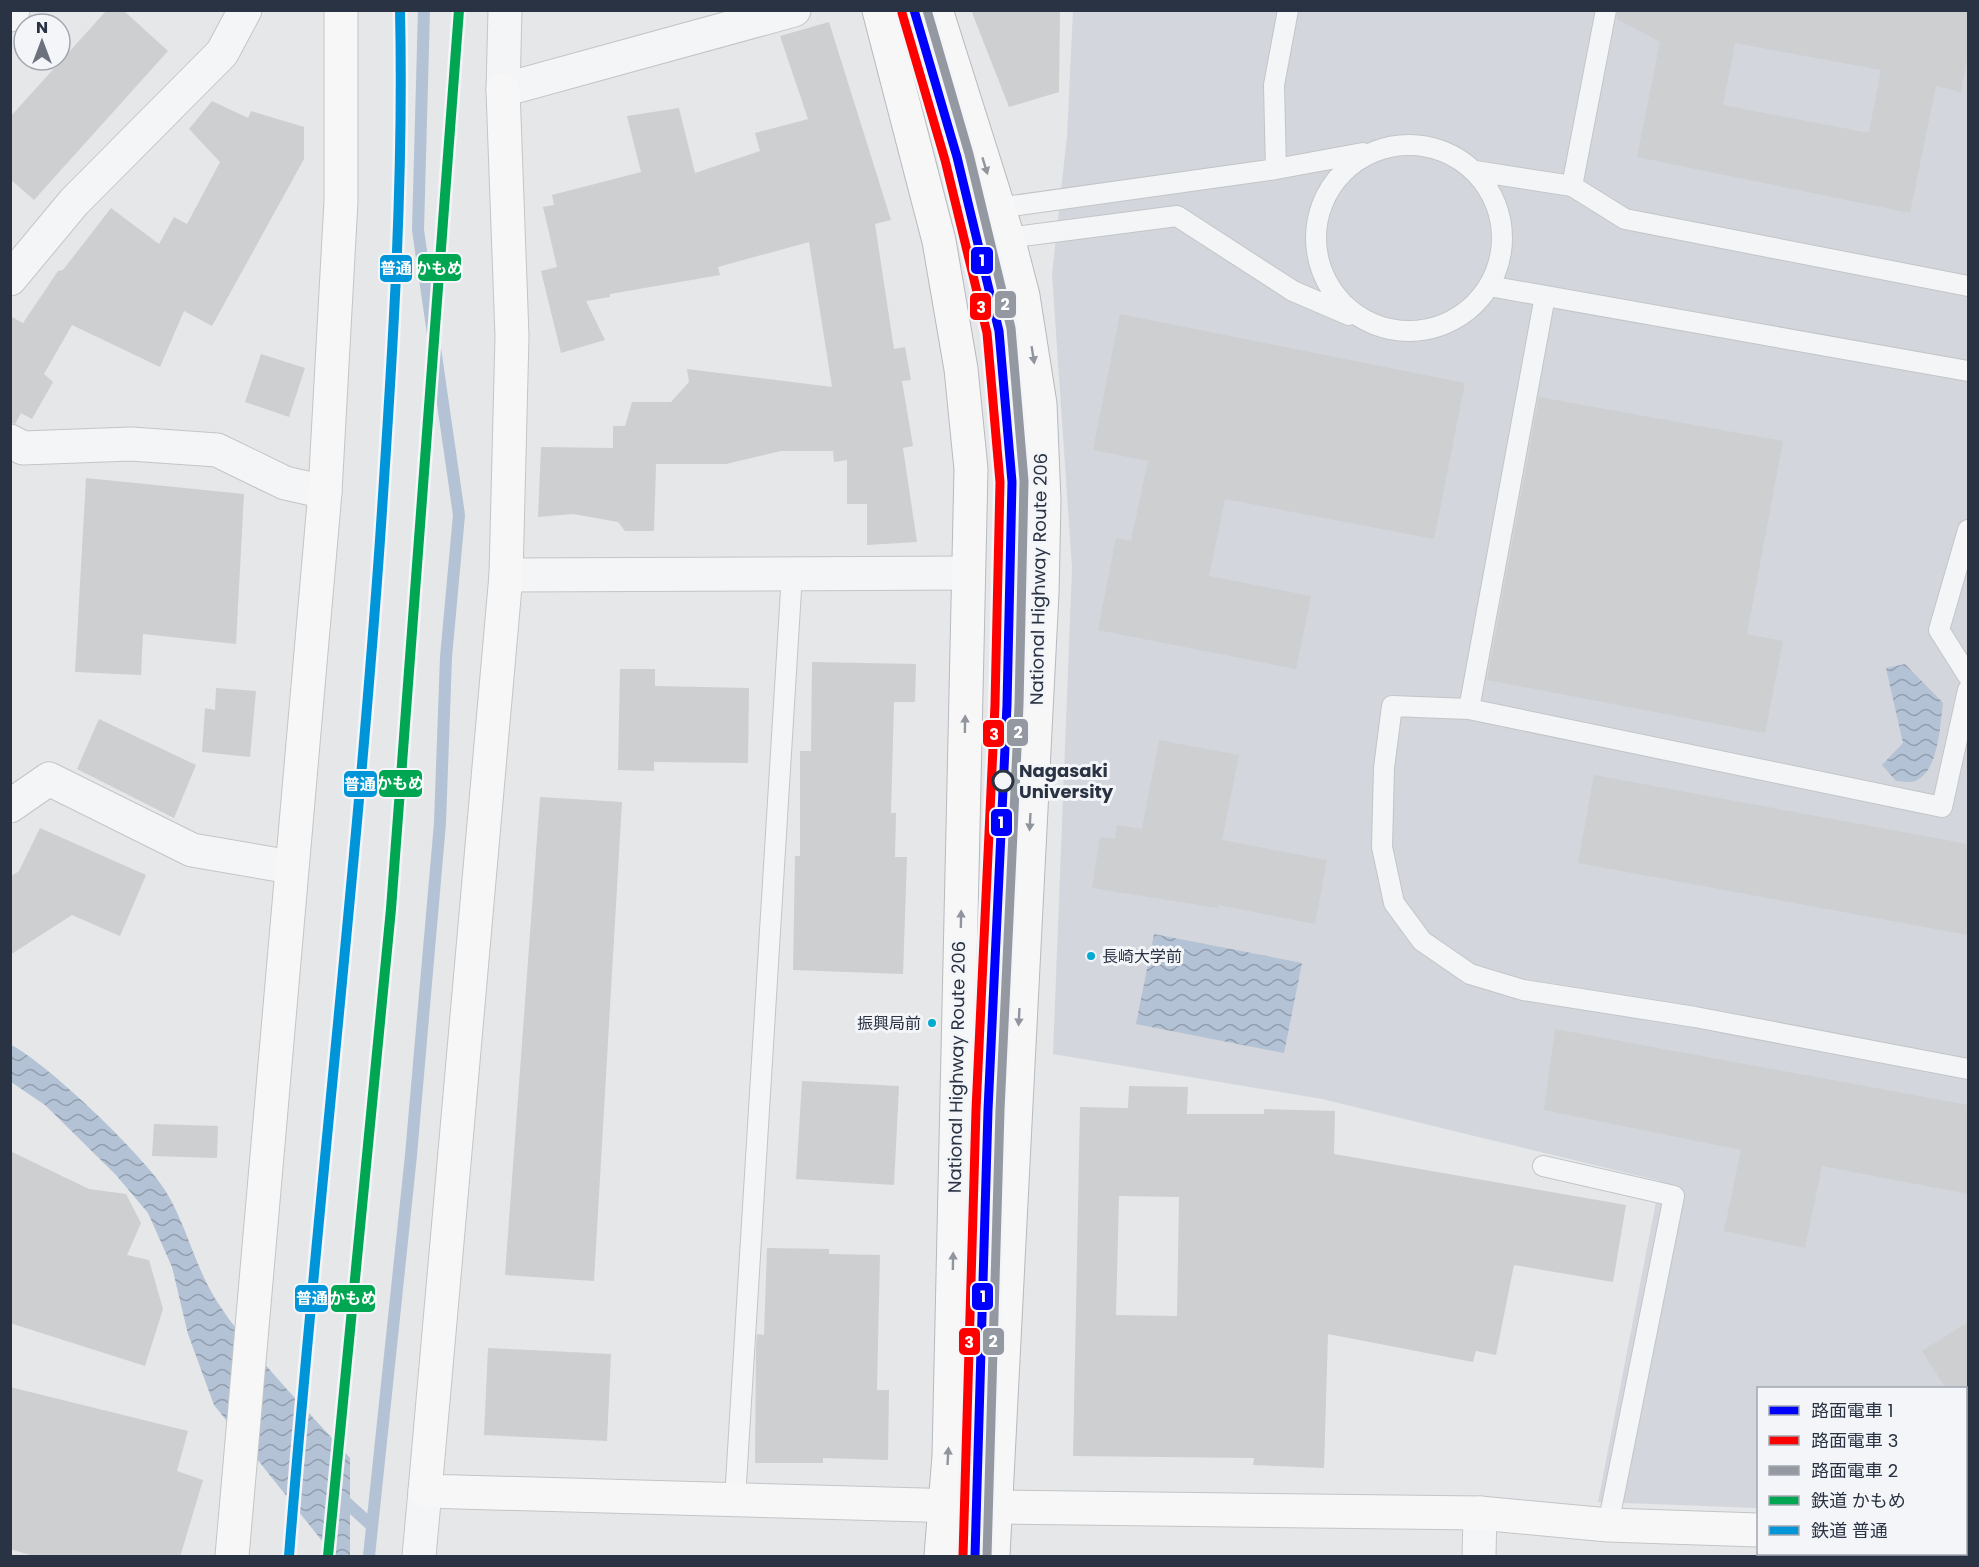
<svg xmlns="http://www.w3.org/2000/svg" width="1979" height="1567" viewBox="0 0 1979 1567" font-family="Poppins,'Noto Sans JP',sans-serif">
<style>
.built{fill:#d3d6dc}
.water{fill:url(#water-waves)}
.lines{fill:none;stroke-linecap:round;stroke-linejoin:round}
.stream{stroke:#b3c2d4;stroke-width:12}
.building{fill:#cdcfd1;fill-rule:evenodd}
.lane-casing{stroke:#c3c5c7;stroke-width:22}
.street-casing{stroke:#c3c5c7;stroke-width:35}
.secondary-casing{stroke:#c3c5c7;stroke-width:35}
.highway-casing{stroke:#b7babe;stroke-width:35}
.lane{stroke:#f4f5f6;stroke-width:20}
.street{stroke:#f4f5f6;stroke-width:33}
.secondary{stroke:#f7f7f8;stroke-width:33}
.highway{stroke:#f7f7f8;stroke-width:33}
.rail-1-casing{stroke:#f3f5f8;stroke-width:15}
.rail-2-casing{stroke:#f3f5f8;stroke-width:15}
.rail-1{stroke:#00a651;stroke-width:10}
.rail-2{stroke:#0095d9;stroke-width:10}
.tram-1-casing{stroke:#f3f5f8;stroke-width:14}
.tram-2-casing{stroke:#f3f5f8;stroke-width:14}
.tram-3-casing{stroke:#f3f5f8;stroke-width:14}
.tram-1{stroke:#00f;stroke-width:9}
.tram-2{stroke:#f00;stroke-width:9}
.tram-3{stroke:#9499a1;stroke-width:9}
.oneway{fill:#90959e}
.stop-dot{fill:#f3f5f8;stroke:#2a3343;stroke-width:3}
.bus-dot{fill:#00a9ce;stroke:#f3f5f8;stroke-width:2}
.labels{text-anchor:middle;stroke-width:6;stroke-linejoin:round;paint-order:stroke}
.bus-label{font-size:16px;fill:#2a3343;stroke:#f3f5f8;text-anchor:start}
.street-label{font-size:18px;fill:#2a3343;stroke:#f3f5f8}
.stop-label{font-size:18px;font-weight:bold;fill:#2a3343;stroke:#f3f5f8;text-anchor:start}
.line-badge{stroke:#f3f5f8;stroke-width:2}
.badge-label{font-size:16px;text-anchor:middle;font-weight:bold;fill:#fff}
</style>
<defs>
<pattern id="water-waves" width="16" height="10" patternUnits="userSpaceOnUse" patternTransform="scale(1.5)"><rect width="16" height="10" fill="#b3c2d4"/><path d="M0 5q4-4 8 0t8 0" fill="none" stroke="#929eae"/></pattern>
</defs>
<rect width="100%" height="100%" fill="#e5e7e9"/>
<path class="built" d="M 1073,11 L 1968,11 L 1968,1516 L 1966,1516 L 1966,1388 L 1758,1388 L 1758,1508 L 1598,1502 L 1660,1181 L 1322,1099 L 1053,1054 L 1072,568 L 1052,274 L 1067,136 Z"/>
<path class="water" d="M 1905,664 L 1943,703 C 1940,724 1939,772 1915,781 C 1910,783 1902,781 1896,781 L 1882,765 L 1903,743 L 1886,668 Z
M 1154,934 L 1302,963 L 1284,1053 L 1136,1024 Z
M 11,1045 C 46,1062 149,1160 168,1195 C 188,1230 197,1273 220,1306 C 256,1360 307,1410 350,1458 L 350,1556 L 334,1556 L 214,1405 L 188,1334 L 172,1267 L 148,1213 L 116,1175 L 45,1105 L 11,1082 Z"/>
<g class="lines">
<path class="stream" d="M 339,1496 L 371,1525
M 369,1556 L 411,1155 L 440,823 L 446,657 L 459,515 L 418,230 L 424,10"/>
</g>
<path class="building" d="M 107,10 L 123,10 L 168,51 L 34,200 L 10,179 L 10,117 Z
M 971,10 L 1060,10 L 1059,92 L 1009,107 Z
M 1618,10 L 1968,10 L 1968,54 L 1961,92 L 1936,86 L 1910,213 L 1637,157 L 1660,42 L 1617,19 ZM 1735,43 L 1881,70 L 1869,133 L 1723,105 Z
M 829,22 L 891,220 L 875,224 L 894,349 L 905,347 L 911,380 L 902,381 L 913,446 L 903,448 L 917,542 L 867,545 L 867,504 L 847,504 L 847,460 L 834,462 L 833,451 L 781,451 L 726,464 L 656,464 L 654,531 L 625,531 L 618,522 L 573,514 L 538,517 L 541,447 L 613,448 L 613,426 L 625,426 L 632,402 L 671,402 L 689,382 L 687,369 L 832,387 L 809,242 L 718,267 L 720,275 L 610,294 L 610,297 L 586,301 L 605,340 L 561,353 L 541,271 L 557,267 L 543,207 L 554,205 L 552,195 L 641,172 L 627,116 L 679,108 L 695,173 L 760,151 L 755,133 L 808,119 L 780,36 Z
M 212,101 L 248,118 L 251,111 L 304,127 L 304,159 L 212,326 L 184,311 L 160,367 L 72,325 L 44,374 L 53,382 L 32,419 L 21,413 L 15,424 L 10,422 L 10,316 L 23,323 L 58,271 L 63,270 L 111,208 L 159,244 L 174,217 L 187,224 L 220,162 L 189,129 Z
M 1120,314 L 1465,383 L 1434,539 L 1225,499 L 1209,576 L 1311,596 L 1296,669 L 1098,630 L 1116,538 L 1131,541 L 1148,461 L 1093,450 Z
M 261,354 L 305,368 L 289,417 L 245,402 Z
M 1539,397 L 1783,441 L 1747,634 L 1783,641 L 1765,733 L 1487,680 Z
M 86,478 L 244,494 L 236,644 L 143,634 L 141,675 L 75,672 Z
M 812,662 L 916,664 L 915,702 L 894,702 L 891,813 L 896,813 L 895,857 L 907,857 L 903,974 L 793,970 L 795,856 L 800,856 L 800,751 L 811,751 Z
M 620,669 L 655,669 L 655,686 L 749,688 L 748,763 L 654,762 L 654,771 L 618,770 Z
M 216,688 L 256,691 L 250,757 L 202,752 L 205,708 L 215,710 Z
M 99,719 L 196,765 L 174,818 L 77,769 Z
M 1159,740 L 1239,755 L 1222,840 L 1327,860 L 1315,924 L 1218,905 L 1218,908 L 1092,888 L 1100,837 L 1115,839 L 1117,825 L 1142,829 Z
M 1594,775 L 1968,844 L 1968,935 L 1578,863 Z
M 540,797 L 622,802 L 594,1281 L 505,1275 Z
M 40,828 L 146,875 L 120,936 L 72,915 L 10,955 L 10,877 L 19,871 Z
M 1555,1029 L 1968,1105 L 1968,1194 L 1822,1166 L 1805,1248 L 1724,1231 L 1741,1150 L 1544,1110 Z
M 802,1081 L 899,1086 L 894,1185 L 796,1179 Z
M 1129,1086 L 1188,1087 L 1187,1114 L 1264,1114 L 1264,1109 L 1335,1111 L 1334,1154 L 1626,1205 L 1613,1282 L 1514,1265 L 1496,1355 L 1476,1351 L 1473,1362 L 1328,1334 L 1324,1468 L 1253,1465 L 1254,1458 L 1073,1456 L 1080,1107 L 1128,1108 ZM 1119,1196 L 1179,1197 L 1177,1316 L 1116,1315 Z
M 154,1124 L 218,1126 L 217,1158 L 152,1156 Z
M 10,1151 L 89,1189 L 126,1194 L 141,1223 L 127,1255 L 149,1260 L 163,1309 L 145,1366 L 10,1323 Z
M 767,1248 L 829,1249 L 829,1254 L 880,1255 L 877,1390 L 889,1390 L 888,1460 L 823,1458 L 823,1463 L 755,1463 L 756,1347 L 757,1334 L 764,1335 Z
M 1968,1322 L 1968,1423 L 1965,1419 L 1965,1389 L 1946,1389 L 1922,1351 Z
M 488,1348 L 611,1354 L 607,1441 L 484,1435 Z
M 10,1387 L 188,1431 L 177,1471 L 203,1480 L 180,1557 L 37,1557 L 10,1549 Z"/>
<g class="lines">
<defs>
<path id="lane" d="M1316 238a93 93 0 1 1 186 0a93 93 0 1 1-186 0Z
M 1276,169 L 1274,85 L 1288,10
M 1475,171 L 1572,186 L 1625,219 L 1968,286
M 1572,186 L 1606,10
M 998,208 L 1276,169 L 1363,153
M 1008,238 L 1177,216 L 1293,291 L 1349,315
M 1489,286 L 1968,371
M 1545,296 L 1469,709 L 1942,807 L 1968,690
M 1968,530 L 1939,630 L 1968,676
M 1469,709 L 1392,706 L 1384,768 L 1382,847 L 1394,903 L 1422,941 L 1470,974 L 1523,990 L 1695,1017 L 1968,1069
M 1543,1166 L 1674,1196 L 1608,1525
M 735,1499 L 792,574"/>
<path id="street" d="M 505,10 L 503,90 L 794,10
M 10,15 L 13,10
M 10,279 L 74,202 L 222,53 L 245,10
M 10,441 L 23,448 L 131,444 L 217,450 L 285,483 L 325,492
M 506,575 L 968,573
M 10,806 L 49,779 L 192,850 L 291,867
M 419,1556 L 425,1491
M 1479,1556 L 1480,1513"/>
<path id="secondary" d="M 503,90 L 512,336 L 506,575 L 425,1491 L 994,1507 L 1480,1513 L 1608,1525 L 1758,1530
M 1966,1537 L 1968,1538
M 232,1556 L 325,492 L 341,201 L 341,10"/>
<path id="highway" d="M 879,10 L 939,241 L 961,369 L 971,469 L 949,1456 L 941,1556
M 936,10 L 1008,238 L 1023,296 L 1040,404 L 1044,501 L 1042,593 L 993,1556"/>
</defs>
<use href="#lane" class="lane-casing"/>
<use href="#street" class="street-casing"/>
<use href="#secondary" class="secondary-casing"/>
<use href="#highway" class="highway-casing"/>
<use href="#lane" class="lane"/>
<use href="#street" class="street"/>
<use href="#secondary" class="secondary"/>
<use href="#highway" class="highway"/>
<defs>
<path id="rail-1" d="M 328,1556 L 391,909 L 459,10"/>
<path id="rail-2" d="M 289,1556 C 316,1217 356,879 380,540 C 392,363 404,187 400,10"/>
</defs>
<use href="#rail-1" class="rail-1-casing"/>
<use href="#rail-2" class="rail-2-casing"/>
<use href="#rail-1" class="rail-1"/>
<use href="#rail-2" class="rail-2"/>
<defs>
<path id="tram-1" d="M 914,10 L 957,157 L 999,331 L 1012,482 L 1007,705 L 988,1110 L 975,1556"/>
<path id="tram-2" d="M 902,13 L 945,160 L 987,333 L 1000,482 L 995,705 L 976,1110 L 963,1556"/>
<path id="tram-3" d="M 927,10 L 969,154 L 1011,328 L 1024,481 L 1019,705 L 1000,1110 L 987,1556"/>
</defs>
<use href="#tram-1" class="tram-1-casing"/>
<use href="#tram-2" class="tram-2-casing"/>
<use href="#tram-3" class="tram-3-casing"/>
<use href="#tram-1" class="tram-1"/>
<use href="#tram-2" class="tram-2"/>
<use href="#tram-3" class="tram-3"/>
</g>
<defs><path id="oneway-solid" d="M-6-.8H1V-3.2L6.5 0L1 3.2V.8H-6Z" transform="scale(1.5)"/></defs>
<g class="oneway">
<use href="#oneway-solid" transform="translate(985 166) rotate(73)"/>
<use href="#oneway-solid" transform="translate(1033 355) rotate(81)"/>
<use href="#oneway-solid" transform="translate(965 724) rotate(-89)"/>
<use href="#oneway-solid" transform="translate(1030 822) rotate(93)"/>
<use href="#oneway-solid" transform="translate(961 919) rotate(-89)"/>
<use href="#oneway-solid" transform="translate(1019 1017) rotate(93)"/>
<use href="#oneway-solid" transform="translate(953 1261) rotate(-89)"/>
<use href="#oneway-solid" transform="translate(948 1456) rotate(-87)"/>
</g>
<circle class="stop-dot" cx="1003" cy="781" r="10"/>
<g class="bus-dot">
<circle cx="1091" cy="956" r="5"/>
<circle cx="932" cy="1023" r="5"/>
</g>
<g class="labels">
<g class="bus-label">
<text x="1102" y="962">長崎大学前</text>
<text x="921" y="1029" text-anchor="end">振興局前</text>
</g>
<g class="street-label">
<text transform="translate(1039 579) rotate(-89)" y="6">National Highway Route 206</text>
<text transform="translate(957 1067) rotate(-89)" y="6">National Highway Route 206</text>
</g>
<g class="stop-label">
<text x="1019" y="777">Nagasaki<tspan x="1019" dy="21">University</tspan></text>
</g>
</g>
<g class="line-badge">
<rect x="970" y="246" width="24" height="29" rx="6" fill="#00f"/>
<rect x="417" y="253" width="45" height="29" rx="6" fill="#00a651"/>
<rect x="379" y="254" width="34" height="29" rx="6" fill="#0095d9"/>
<rect x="994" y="290" width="23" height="29" rx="6" fill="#9499a1"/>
<rect x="969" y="292" width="23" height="29" rx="6" fill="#f00"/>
<rect x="1006" y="718" width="23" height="29" rx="6" fill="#9499a1"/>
<rect x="982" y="719" width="23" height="29" rx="6" fill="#f00"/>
<rect x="378" y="769" width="45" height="29" rx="6" fill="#00a651"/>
<rect x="343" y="770" width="35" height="28" rx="6" fill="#0095d9"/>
<rect x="990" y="808" width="23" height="29" rx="6" fill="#00f"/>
<rect x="971" y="1282" width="23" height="29" rx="6" fill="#00f"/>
<rect x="294" y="1284" width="35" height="29" rx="6" fill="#0095d9"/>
<rect x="330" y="1284" width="46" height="29" rx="6" fill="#00a651"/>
<rect x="982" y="1327" width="23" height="29" rx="6" fill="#9499a1"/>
<rect x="958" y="1327" width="23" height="29" rx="6" fill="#f00"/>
</g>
<g class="badge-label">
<text x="982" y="266">1</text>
<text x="439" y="274">かもめ</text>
<text x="396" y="274">普通</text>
<text x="1005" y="310">2</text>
<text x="981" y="313">3</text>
<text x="1018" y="738">2</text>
<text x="994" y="740">3</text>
<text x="400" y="789">かもめ</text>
<text x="360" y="790">普通</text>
<text x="1001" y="828">1</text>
<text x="983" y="1302">1</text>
<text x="312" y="1304">普通</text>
<text x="353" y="1304">かもめ</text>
<text x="993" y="1347">2</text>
<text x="969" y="1348">3</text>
</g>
<rect width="1979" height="1567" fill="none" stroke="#2a3343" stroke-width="24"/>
<rect x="1757" y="1387" width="210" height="168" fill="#f3f5f8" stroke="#a3a7b0" stroke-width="1.5"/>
<rect x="1769" y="1406" width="30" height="9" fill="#0000ff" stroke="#a3a7b0" stroke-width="1.5"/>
<text x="1811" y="1417" font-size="18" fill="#2a3343">路面電車 1</text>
<rect x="1769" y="1436" width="30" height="9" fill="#ff0000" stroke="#a3a7b0" stroke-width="1.5"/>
<text x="1811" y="1447" font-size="18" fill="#2a3343">路面電車 3</text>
<rect x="1769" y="1466" width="30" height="9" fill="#9499a1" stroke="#a3a7b0" stroke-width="1.5"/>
<text x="1811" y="1477" font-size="18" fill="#2a3343">路面電車 2</text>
<rect x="1769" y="1496" width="30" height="9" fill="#00a651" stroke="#a3a7b0" stroke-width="1.5"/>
<text x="1811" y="1507" font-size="18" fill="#2a3343">鉄道 かもめ</text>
<rect x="1769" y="1526" width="30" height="9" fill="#0095d9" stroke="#a3a7b0" stroke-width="1.5"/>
<text x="1811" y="1537" font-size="18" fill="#2a3343">鉄道 普通</text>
<g transform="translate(42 42)"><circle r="28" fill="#f3f5f8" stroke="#a3a7b0" stroke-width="1.5"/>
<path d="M0-4.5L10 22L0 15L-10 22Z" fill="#6b727d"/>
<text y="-9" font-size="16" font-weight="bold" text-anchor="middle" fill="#2a3343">N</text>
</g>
</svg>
